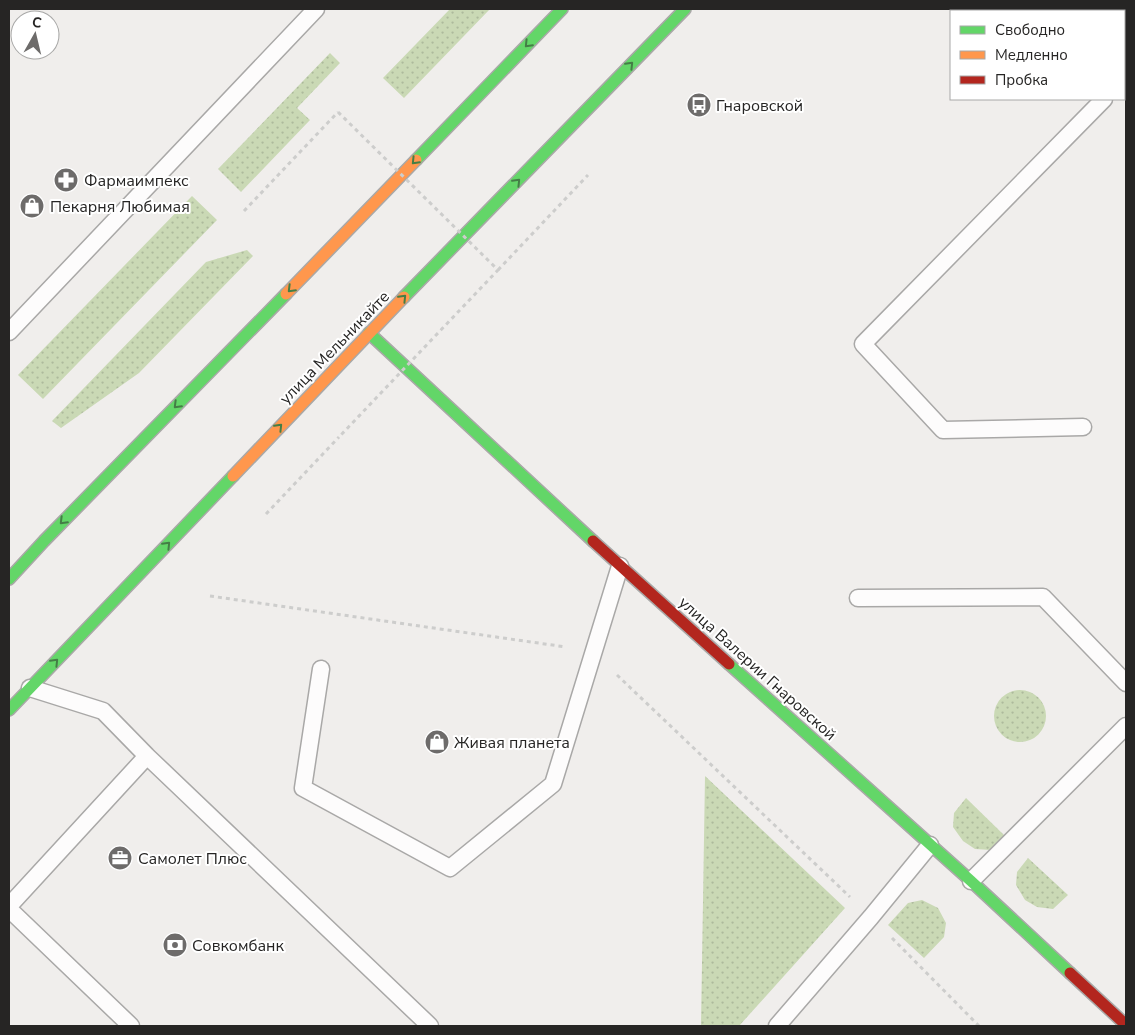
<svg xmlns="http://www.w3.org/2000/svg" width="1135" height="1035" viewBox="0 0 1135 1035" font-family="'Nunito Sans',sans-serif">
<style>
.grass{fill:url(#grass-dots)}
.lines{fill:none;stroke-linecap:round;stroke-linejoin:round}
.lane-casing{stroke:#a9a8a7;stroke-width:19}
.fast-casing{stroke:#a9a8a7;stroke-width:14}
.slow-casing{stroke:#a9a8a7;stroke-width:14}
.jam-casing{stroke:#a9a8a7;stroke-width:14}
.path{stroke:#cdcdcc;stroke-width:3;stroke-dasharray:4 4;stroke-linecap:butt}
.lane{stroke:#fdfcfc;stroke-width:16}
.fast{stroke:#63d668;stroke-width:11}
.slow{stroke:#ff974d;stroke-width:11}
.jam{stroke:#b3261e;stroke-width:11}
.path-bridge{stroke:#cdcdcc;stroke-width:3;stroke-dasharray:4 4;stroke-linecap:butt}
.oneway{stroke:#447e46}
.labels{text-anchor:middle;stroke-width:4;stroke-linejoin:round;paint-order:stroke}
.poi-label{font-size:16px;fill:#262524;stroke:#fff;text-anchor:start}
.street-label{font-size:16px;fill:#262524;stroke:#fff}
</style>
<defs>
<pattern id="grass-dots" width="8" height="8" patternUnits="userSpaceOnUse" patternTransform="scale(1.25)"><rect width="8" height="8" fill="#cad9b5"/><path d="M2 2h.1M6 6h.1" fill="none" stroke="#adba9c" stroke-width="1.8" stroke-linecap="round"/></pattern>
</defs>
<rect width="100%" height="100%" fill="#f0eeec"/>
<path class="grass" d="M 450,9 L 490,9 L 404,98 L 383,78 Z
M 330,53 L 340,63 L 297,108 L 310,120 L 241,192 L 218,169 Z
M 192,196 L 217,220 L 43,399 L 18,375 Z
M 247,250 L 253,256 L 139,373 L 61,428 L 52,421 L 206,262 Z
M994 716a26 26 0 1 1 52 0a26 26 0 1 1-52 0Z
M 705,776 L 845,908 L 739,1026 L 701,1026 Z
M 966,798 L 1005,836 L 991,850 L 975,849 L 963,841 L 953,827 L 954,813 Z
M 1028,858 L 1068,895 L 1053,909 L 1037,907 L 1025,900 L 1016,885 L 1017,872 Z
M 922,900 L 938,908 L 946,923 L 944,937 L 924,958 L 888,925 L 908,903 Z"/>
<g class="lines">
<defs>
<path id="lane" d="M 1112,9 L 1114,11
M 1124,21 L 1126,23
M 1124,79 L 1126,77
M 9,332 L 316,9
M 1083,427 L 943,430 L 863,344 L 1104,99
M 858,598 L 1043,597 L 1126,683
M 321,669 L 303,788 L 450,868 L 553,784 L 620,566
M 30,688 L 103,711 L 147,756 L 430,1026
M 971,881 L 1126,726
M 9,906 L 147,756
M 9,909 L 131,1026
M 777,1026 L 871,917 L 930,845"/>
<path id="fast" d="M 416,160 L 562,9
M 404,297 L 685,9
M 369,333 L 593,541
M 9,579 L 44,541 L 286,294
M 729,664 L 971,881 L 1070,973
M 9,710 L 233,476"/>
<path id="slow" d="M 286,294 L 416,160
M 233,476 L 404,297"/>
<path id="jam" d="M 593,541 L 729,664
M 1070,973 L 1126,1025"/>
</defs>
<use href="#lane" class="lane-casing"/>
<use href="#fast" class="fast-casing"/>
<use href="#slow" class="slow-casing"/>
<use href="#jam" class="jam-casing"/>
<path class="path" d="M 244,211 L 338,112
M 498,270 L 588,175
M 266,514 L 339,437
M 210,596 L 566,647
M 617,675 L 850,897
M 892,938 L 979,1026"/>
<use href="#lane" class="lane"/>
<use href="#fast" class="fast"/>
<use href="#slow" class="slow"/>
<use href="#jam" class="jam"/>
<path class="path-bridge" d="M 338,112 L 498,270 L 339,437"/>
</g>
<defs><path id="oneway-chevron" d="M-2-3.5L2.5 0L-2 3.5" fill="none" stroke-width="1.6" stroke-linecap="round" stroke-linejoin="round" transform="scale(1.25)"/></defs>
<g class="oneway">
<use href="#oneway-chevron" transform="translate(528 44) rotate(134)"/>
<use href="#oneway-chevron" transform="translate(630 65) rotate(-46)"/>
<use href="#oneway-chevron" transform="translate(415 161) rotate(134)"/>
<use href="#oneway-chevron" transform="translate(517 182) rotate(-46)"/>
<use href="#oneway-chevron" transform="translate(291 289) rotate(135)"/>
<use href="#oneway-chevron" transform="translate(403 298) rotate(-46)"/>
<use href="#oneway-chevron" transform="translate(177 405) rotate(135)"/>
<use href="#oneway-chevron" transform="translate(279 427) rotate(-46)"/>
<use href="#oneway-chevron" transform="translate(63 521) rotate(135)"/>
<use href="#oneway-chevron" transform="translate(167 545) rotate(-46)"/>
<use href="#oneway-chevron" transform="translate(55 662) rotate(-46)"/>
</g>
<defs>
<symbol id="bus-disc" viewBox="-11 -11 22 22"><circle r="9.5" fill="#6d6b6a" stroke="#fff"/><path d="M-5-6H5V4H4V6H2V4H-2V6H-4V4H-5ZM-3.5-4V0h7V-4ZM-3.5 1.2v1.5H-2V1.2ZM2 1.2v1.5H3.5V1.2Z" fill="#fff"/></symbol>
<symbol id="pharmacy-disc" viewBox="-11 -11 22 22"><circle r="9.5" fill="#6d6b6a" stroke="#fff"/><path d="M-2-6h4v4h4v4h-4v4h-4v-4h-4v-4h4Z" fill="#fff"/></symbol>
<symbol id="shop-disc" viewBox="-11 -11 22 22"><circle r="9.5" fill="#6d6b6a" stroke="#fff"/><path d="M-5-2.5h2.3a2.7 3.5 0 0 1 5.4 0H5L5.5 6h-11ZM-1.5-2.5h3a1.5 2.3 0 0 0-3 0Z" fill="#fff"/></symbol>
<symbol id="office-disc" viewBox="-11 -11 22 22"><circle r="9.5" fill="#6d6b6a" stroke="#fff"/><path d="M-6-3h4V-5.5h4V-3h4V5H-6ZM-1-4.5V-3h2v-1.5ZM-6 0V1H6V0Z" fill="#fff"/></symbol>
<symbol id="bank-disc" viewBox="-11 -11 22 22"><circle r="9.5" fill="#6d6b6a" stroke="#fff"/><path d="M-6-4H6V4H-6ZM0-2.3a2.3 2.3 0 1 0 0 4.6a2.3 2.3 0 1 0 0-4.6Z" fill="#fff"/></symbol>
</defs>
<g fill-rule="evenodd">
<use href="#bus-disc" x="685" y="91" width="28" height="28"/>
<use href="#pharmacy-disc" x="52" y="166" width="28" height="28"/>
<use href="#shop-disc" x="18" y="192" width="28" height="28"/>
<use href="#shop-disc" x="423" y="728" width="28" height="28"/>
<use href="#office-disc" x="106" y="844" width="28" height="28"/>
<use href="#bank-disc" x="161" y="931" width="28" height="28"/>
</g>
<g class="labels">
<g class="poi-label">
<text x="716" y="111">Гнаровской</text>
<text x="84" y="186">Фармаимпекс</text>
<text x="50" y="212">Пекарня Любимая</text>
<text x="454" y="748">Живая планета</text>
<text x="138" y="864">Самолет Плюс</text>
<text x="192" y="951">Совкомбанк</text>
</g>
<g class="street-label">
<text transform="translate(334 347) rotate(-46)" y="6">улица Мельникайте</text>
<text transform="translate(758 668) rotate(42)" y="6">улица Валерии Гнаровской</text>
</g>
</g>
<rect width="1135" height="1035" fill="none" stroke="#262524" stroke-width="20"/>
<rect x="950" y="10" width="175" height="90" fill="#ffffff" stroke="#a8a8a7"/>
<rect x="960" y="26" width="25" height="8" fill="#63d668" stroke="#a8a8a7"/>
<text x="995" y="35" font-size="15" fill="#262524">Свободно</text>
<rect x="960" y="51" width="25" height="8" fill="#ff974d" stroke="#a8a8a7"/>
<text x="995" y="60" font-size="15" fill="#262524">Медленно</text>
<rect x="960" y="76" width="25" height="8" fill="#b3261e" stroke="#a8a8a7"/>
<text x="995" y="85" font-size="15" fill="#262524">Пробка</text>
<g transform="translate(35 35) rotate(8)"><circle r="24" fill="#ffffff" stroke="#a8a8a7"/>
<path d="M0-4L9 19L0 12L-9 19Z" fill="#6d6b6a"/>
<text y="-8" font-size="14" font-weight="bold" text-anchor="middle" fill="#262524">С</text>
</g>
</svg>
